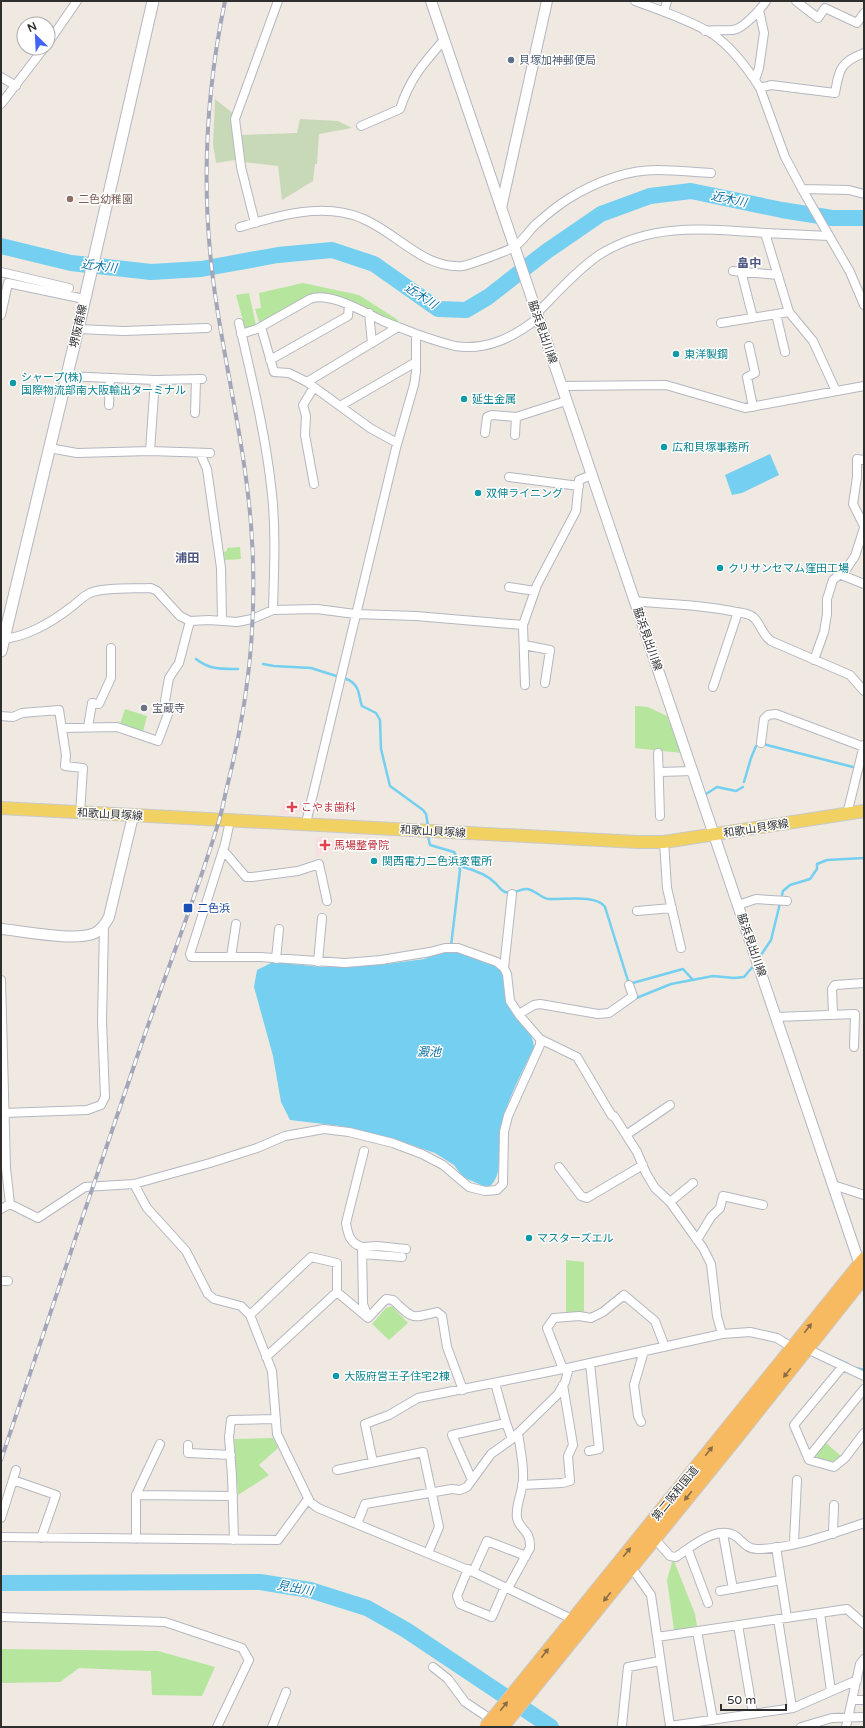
<svg xmlns="http://www.w3.org/2000/svg" width="865" height="1728" viewBox="0 0 865 1728" font-family="'Varela Round','Noto Sans JP',sans-serif">
<style>
.medical{fill:#f5dfe0}
.green{fill:#b6e59e}
.cemetery{fill:#c8d9b8}
.water{fill:#75cff0}
.lines{fill:none;stroke-linecap:round;stroke-linejoin:round}
.stream{stroke:#75cff0;stroke-width:2.5}
.river{stroke:#75cff0;stroke-width:16}
.minor-casing{stroke:#b4b7c1;stroke-width:10}
.tertiary-casing{stroke:#b4b7c1;stroke-width:12}
.secondary-casing{stroke:#b4b7c1;stroke-width:13}
.primary-casing{stroke:#c9c9c9;stroke-width:14}
.trunk-casing{stroke:#c9c9c9;stroke-width:15}
.minor{stroke:#fff;stroke-width:8}
.tertiary{stroke:#fff;stroke-width:10}
.secondary{stroke:#fff;stroke-width:11}
.primary{stroke:#f2d163;stroke-width:12}
.trunk{stroke:#f8ba60;stroke-width:13}
.rail-casing{stroke:#a3a6b8;stroke-width:4}
.rail{stroke:#fff;stroke-width:2.5;stroke-dasharray:8;stroke-linecap:butt}
.trunk-bridge-casing{stroke:#c9c9c9;stroke-width:15;stroke-linecap:butt}
.trunk-bridge{stroke:#f8ba60;stroke-width:13}
.oneway{fill:#896d44}
.service-dot{fill:#5c6f8a;stroke:#fff;stroke-width:1.5}
.education-dot{fill:#8d6e63;stroke:#fff;stroke-width:1.5}
.culture-dot{fill:#0f9aa8;stroke:#fff;stroke-width:1.5}
.worship-dot{fill:#6b7280;stroke:#fff;stroke-width:1.5}
.health-dot{fill:#e0444e;stroke:#fff;stroke-width:1.5}
.transit-dot{fill:#1a4fb4;stroke:#fff;stroke-width:1.5}
.labels{text-anchor:middle;stroke-width:3;stroke-linejoin:round;paint-order:stroke}
.service-label{font-size:11px;fill:#4e5e75;stroke:#fff;text-anchor:start}
.education-label{font-size:11px;fill:#785e54;stroke:#fff;text-anchor:start}
.street-label{font-size:11px;fill:#2e2e2e;stroke:#fff}
.culture-label{font-size:11px;fill:#0d838f;stroke:#fff;text-anchor:start}
.worship-label{font-size:11px;fill:#5b616d;stroke:#fff;text-anchor:start}
.health-label{font-size:11px;fill:#be3a42;stroke:#fff;text-anchor:start}
.transit-label{font-size:11px;fill:#164399;stroke:#fff;text-anchor:start}
.water-label{font-size:12px;font-style:italic;fill:#0d6fa3;stroke:#fff}
.neighbourhood-label{font-size:12px;font-weight:bold;fill:#4d5680;stroke:#fff}
</style>
<rect width="100%" height="100%" fill="#efe9e1"/>
<path class="medical" d="M 281,803 L 303,804 L 302,810 L 296,814 L 280,815 Z
M 316,837 L 327,838 L 327,841 L 334,841 L 334,848 L 328,849 L 328,854 L 320,853 L 320,857 L 315,857 Z"/>
<path class="green" d="M 303,283 L 359,295 L 398,320 L 398,326 L 322,295 L 260,325 L 255,309 L 261,308 L 259,293 Z
M 249,293 L 256,325 L 245,328 L 236,295 Z
M 240,547 L 241,559 L 225,560 L 224,552 L 227,551 L 227,548 Z
M 635,706 L 648,707 L 667,716 L 682,753 L 635,748 Z
M 125,709 L 147,716 L 143,732 L 120,724 Z
M 566,1260 L 584,1262 L 584,1312 L 566,1314 Z
M 392,1306 L 408,1323 L 389,1340 L 372,1324 L 386,1308 Z
M 273,1438 L 278,1448 L 259,1465 L 269,1475 L 238,1495 L 234,1439 Z
M 825,1442 L 841,1456 L 834,1462 L 817,1458 L 816,1455 Z
M 674,1561 L 695,1614 L 697,1626 L 674,1630 L 667,1580 L 672,1562 Z
M 1,1649 L 158,1651 L 215,1667 L 202,1696 L 152,1695 L 151,1671 L 79,1668 L 60,1682 L 1,1683 Z"/>
<path class="cemetery" d="M 215,99 L 239,118 L 240,135 L 297,133 L 300,119 L 338,121 L 352,128 L 319,134 L 317,164 L 315,164 L 313,181 L 282,200 L 278,166 L 243,162 L 235,160 L 216,163 L 213,144 Z"/>
<path class="water" d="M 770,454 L 779,475 L 742,493 L 732,495 L 725,475 Z
M 457,950 L 496,966 L 503,972 C 504,983 504,993 509,1003 C 518,1019 532,1028 534,1047 C 522,1073 507,1099 501,1127 C 498,1147 505,1175 488,1188 L 463,1177 L 454,1165 L 435,1153 L 405,1143 L 341,1126 L 290,1120 L 281,1102 L 273,1056 L 254,987 L 257,970 L 273,962 L 321,967 L 387,964 L 424,959 L 440,952 Z"/>
<g class="lines">
<path class="stream" d="M 196,659 C 210,670 221,669 238,669
M 263,664 L 274,666 L 311,668 L 349,680 C 361,687 358,696 362,706 L 376,713 L 380,720 L 381,749 L 390,786 L 423,810 L 426,814 L 428,826
M 763,744 L 853,767
M 744,782 L 751,758 L 756,746
M 706,794 L 717,787 L 736,791 L 743,787
M 428,836 L 430,845 L 454,852 L 457,857 L 460,870 L 451,946
M 459,865 L 462,864 L 463,867 C 474,870 486,874 494,882 C 498,885 500,890 505,892 C 513,895 519,889 526,889 C 535,889 540,898 549,899 C 563,900 596,894 605,907 L 629,984 L 683,969 L 693,980
M 759,958 L 771,940 L 783,891 L 790,885 L 810,879 L 817,869 L 817,864 L 827,860 L 864,858
M 634,999 L 671,984 L 713,976 L 734,978 L 744,977 L 755,964
M 832,1357 L 848,1364
M 856,1368 L 864,1370"/>
<path class="river" d="M 1,246 L 71,263 L 151,272 L 201,269 L 278,255 L 332,250 L 374,264 L 438,309 L 466,310 L 488,297 L 547,251 L 601,214 L 650,196 L 691,191 L 782,210 L 832,218 L 864,218
M 1,1583 L 260,1582 L 310,1590 L 367,1608 L 406,1630 L 551,1727"/>
<defs>
<path id="minor" d="M 635,1 C 659,10 692,21 714,35 C 732,48 748,69 760,88 L 785,157 L 802,189 L 850,272 L 864,305
M 796,1 L 818,18 L 825,8 L 857,23 L 864,13
M 664,12 L 667,1
M 705,31 C 715,30 724,30 733,30 C 743,29 761,9 766,1
M 48,43 L 77,1
M 1,77 L 16,86
M 755,80 L 759,68 L 764,33 L 759,10
M 760,88 L 771,85 L 835,93 C 839,70 840,62 864,53
M 1,104 L 44,48
M 361,126 L 400,109 C 410,78 423,64 444,40
M 802,189 L 849,190 L 864,194
M 255,223 L 241,167 L 235,119 L 278,1
M 240,227 C 277,216 323,202 361,218 C 397,232 422,269 463,266 C 469,265 510,250 514,247 C 522,242 528,232 535,225 C 545,216 557,206 568,199 C 594,183 626,170 657,170 C 675,170 693,172 711,173
M 765,233 L 789,312 L 813,341 L 836,391
M 733,271 L 778,275
M 741,271 L 753,318
M 1,272 L 69,288
M 369,313 L 372,343
M 537,313 C 557,293 576,271 599,255 C 651,222 707,229 765,233 C 787,234 808,235 829,236
M 776,314 L 785,352
M 1,315 L 8,283 L 84,299
M 239,323 C 252,379 266,436 272,494 C 276,532 274,572 273,610
M 721,323 L 789,312
M 261,327 L 274,372 L 289,373 L 307,382 L 370,428 L 397,443
M 78,329 L 124,331 L 207,328
M 241,334 L 257,329 L 310,299 C 330,291 365,313 383,321 C 394,326 405,329 416,334 L 416,372 L 414,385 L 396,448 L 306,823
M 416,334 C 428,338 442,343 455,346 C 487,351 514,337 538,318
M 749,346 L 755,373 L 747,377 L 753,407
M 270,360 L 348,316 L 349,305
M 66,376 L 155,380 L 202,379
M 307,382 L 398,327
M 561,386 L 666,385 L 745,408 L 864,386
M 109,405 L 110,378
M 340,406 L 416,362
M 195,413 L 196,380
M 485,433 L 487,417 L 492,415 L 516,417 L 566,401
M 515,435 L 516,417
M 49,448 L 77,453 L 150,451 L 210,453
M 150,451 L 155,380
M 200,453 L 207,469 L 221,568 L 222,620
M 864,460 L 857,459 L 857,477 L 853,504 L 864,526
M 509,477 L 579,486
M 314,484 L 305,435 L 306,416 L 303,405 L 314,387
M 839,574 L 864,584
M 509,587 L 535,591
M 635,601 C 669,605 702,604 736,612 C 742,613 748,613 753,617 C 760,622 762,635 771,641 L 850,675 L 864,691
M 1,639 C 25,638 52,622 70,608 C 77,603 83,596 90,593 C 106,587 133,589 151,588 L 157,591 L 180,616 L 190,621 L 209,620 L 237,622 L 252,619 L 273,610 L 317,609 L 355,614 L 416,616 L 523,625
M 524,645 L 550,650 L 545,683
M 814,660 L 824,632 L 827,614 L 827,599 L 833,580 L 847,568 L 855,556 L 864,528
M 525,685 L 523,625 L 537,585 L 576,511 L 579,480 L 592,475
M 713,687 L 738,612
M 1,716 L 13,717 L 22,713 L 59,710 L 66,755 L 65,766 L 83,768 L 80,813
M 88,727 L 92,703 L 99,704 L 111,678 L 111,648
M 62,728 L 117,727 L 158,741 L 168,714 L 165,701 L 169,678 L 179,663 L 190,621
M 761,743 L 764,719 L 768,715 L 776,714 L 864,747
M 658,753 L 660,816
M 659,772 L 693,771
M 847,814 L 864,745
M 664,842 L 667,888 L 681,948
M 223,850 L 246,877 L 252,877 L 298,871 L 319,864 L 327,901
M 738,905 L 756,899 L 787,901
M 637,911 L 672,908
M 231,957 L 236,924
M 276,959 L 279,929
M 318,962 L 322,918
M 504,968 L 512,894
M 1,980 L 6,1168 L 10,1204 L 1,1209
M 519,1014 L 534,1005 L 540,1004 L 598,1014 L 609,1013 L 633,996 L 629,985
M 833,1015 L 832,989 L 835,985 L 864,983
M 776,1017 L 855,1014 L 854,1047
M 540,1039 L 577,1057 L 612,1116 L 614,1116 L 637,1152 L 646,1173 L 655,1188 L 670,1202 L 703,1248 L 711,1264 L 717,1316 L 722,1334
M 4,1113 L 87,1110 L 101,1105 L 105,1097 L 102,1021 L 104,927
M 626,1135 L 670,1105
M 364,1151 L 346,1223 C 348,1235 350,1243 362,1247 L 363,1304 L 368,1317
M 559,1167 L 581,1196 L 587,1198 L 643,1165
M 134,1184 L 147,1208 L 186,1251 L 208,1294 L 214,1299 L 241,1306 L 250,1315 L 272,1371 L 277,1434 L 310,1502 L 318,1508 L 473,1572 L 572,1619
M 833,1185 L 864,1195
M 670,1202 L 693,1183
M 10,1204 L 38,1218 L 85,1187 L 134,1184 L 210,1163 L 257,1148 L 285,1136 L 324,1129 L 349,1132 L 393,1143 L 422,1154 L 443,1165 L 469,1187 L 485,1191 L 497,1190 L 503,1184 L 504,1132 L 508,1116 L 540,1045 L 540,1039 L 520,1016 L 510,1001 L 507,974 L 504,968 L 497,962 L 458,948 L 445,948 L 430,952 L 381,960 L 345,963 L 260,957 L 191,957 L 190,954 L 225,844 L 230,821
M 697,1240 L 711,1217 L 720,1208 L 723,1196 L 763,1205
M 362,1247 L 377,1246 L 406,1249
M 362,1254 L 402,1257
M 1,1281 L 8,1281
M 250,1315 L 311,1257 L 337,1263 L 337,1292 L 368,1318 L 386,1299 L 393,1300 C 413,1319 410,1319 437,1312 L 442,1316 L 447,1347 L 463,1390
M 266,1357 L 337,1292
M 843,1366 L 794,1425 L 809,1460 L 834,1467 L 845,1458 L 864,1433
M 563,1369 L 547,1328 L 554,1318 L 579,1316 L 591,1318 L 603,1312 L 624,1295 L 655,1321 L 665,1347
M 495,1383 L 506,1423
M 641,1422 L 638,1416 L 634,1385 L 644,1351
M 188,1445 L 188,1453 L 231,1455
M 589,1451 L 599,1449 L 590,1363
M 808,1458 L 864,1389
M 373,1462 L 365,1424 L 389,1415 L 418,1398 L 563,1369 L 722,1334 L 750,1332 L 777,1338 L 793,1348 L 807,1349 L 864,1376
M 337,1470 L 423,1452 L 439,1527 L 428,1553
M 13,1480 L 56,1495 L 41,1538
M 472,1480 L 452,1435 L 506,1423 L 512,1439
M 522,1485 L 562,1483 L 570,1481 L 568,1456 L 573,1445 L 563,1385
M 136,1495 L 233,1496
M 1,1518 L 16,1470
M 357,1524 L 365,1504 L 452,1489 L 460,1490 L 467,1487 L 491,1454 L 512,1439 L 558,1394 L 565,1382 L 569,1368
M 723,1534 L 733,1589
M 833,1534 L 834,1505
M 1,1537 L 278,1540 L 308,1499
M 654,1538 L 670,1556 L 676,1557 C 691,1547 718,1523 737,1537 C 743,1542 747,1549 757,1549 C 792,1549 831,1534 864,1523
M 136,1539 L 136,1495 L 160,1444
M 234,1540 L 232,1476 L 229,1437 L 231,1420 L 276,1419
M 794,1543 L 797,1480
M 776,1547 L 787,1618
M 688,1550 L 708,1603
M 631,1567 L 651,1595 L 670,1726 L 793,1708 L 857,1680
M 468,1569 L 457,1596 L 460,1604 L 492,1617 L 505,1587
M 473,1572 L 487,1541 L 526,1556
M 508,1588 L 530,1548 C 531,1529 519,1530 517,1518 C 515,1505 523,1492 523,1479 C 524,1464 520,1448 518,1433
M 720,1591 L 781,1580
M 820,1613 L 831,1691
M 1,1617 L 165,1622 L 242,1648 L 249,1660 L 217,1727
M 778,1619 L 792,1708
M 738,1625 L 753,1714
M 697,1631 L 713,1720
M 657,1637 L 847,1609 L 864,1624
M 433,1667 L 448,1679 L 465,1702 L 495,1722
M 852,1700 L 864,1700
M 622,1725 L 628,1667 L 660,1661
M 272,1727 L 286,1692
M 801,1727 L 832,1718 L 864,1717
M 846,1727 L 860,1664 L 864,1659"/>
<path id="tertiary" d="M 431,1 L 861,1268
M 501,208 L 547,1
M 1,929 C 23,931 76,942 95,933 C 102,929 105,924 109,917 L 133,816"/>
<path id="secondary" d="M 1,651 L 78,329 L 153,1"/>
<path id="primary" d="M 1,808 L 637,842 L 664,842 L 864,811"/>
<path id="trunk" d="M 521,1684 L 864,1259
M 532,1690 L 741,1432 L 864,1277"/>
</defs>
<use href="#minor" class="minor-casing"/>
<use href="#tertiary" class="tertiary-casing"/>
<use href="#secondary" class="secondary-casing"/>
<use href="#primary" class="primary-casing"/>
<use href="#trunk" class="trunk-casing"/>
<use href="#minor" class="minor"/>
<use href="#tertiary" class="tertiary"/>
<use href="#secondary" class="secondary"/>
<use href="#primary" class="primary"/>
<use href="#trunk" class="trunk"/>
<defs>
<path id="rail" d="M 1,1460 C 45,1329 89,1197 134,1066 C 161,985 193,906 218,824 C 222,812 224,799 227,787 C 240,735 249,684 252,631 C 254,596 254,560 251,525 C 245,447 226,371 215,294 C 201,197 205,97 225,1"/>
</defs>
<use href="#rail" class="rail-casing"/>
<use href="#rail" class="rail"/>
<defs>
<path id="trunk-bridge" d="M 486,1727 L 521,1684
M 502,1727 L 532,1690"/>
</defs>
<use href="#trunk-bridge" class="trunk-bridge-casing"/>
<use href="#trunk-bridge" class="trunk-bridge"/>
</g>
<defs><path id="oneway-solid" d="M-6-.8H1V-3.2L6.5 0L1 3.2V.8H-6Z"/></defs>
<g class="oneway">
<use href="#oneway-solid" transform="translate(808 1328) rotate(-52)"/>
<use href="#oneway-solid" transform="translate(787 1373) rotate(128)"/>
<use href="#oneway-solid" transform="translate(709 1451) rotate(-51)"/>
<use href="#oneway-solid" transform="translate(688 1496) rotate(129)"/>
<use href="#oneway-solid" transform="translate(627 1552) rotate(-51)"/>
<use href="#oneway-solid" transform="translate(607 1597) rotate(128)"/>
<use href="#oneway-solid" transform="translate(545 1653) rotate(-52)"/>
<use href="#oneway-solid" transform="translate(504 1706) rotate(-51)"/>
</g>
<circle class="service-dot" cx="511" cy="60" r="4"/>
<circle class="education-dot" cx="70" cy="199" r="4"/>
<g class="culture-dot">
<circle cx="676" cy="354" r="4"/>
<circle cx="13" cy="383" r="4"/>
<circle cx="464" cy="399" r="4"/>
<circle cx="664" cy="447" r="4"/>
<circle cx="478" cy="493" r="4"/>
<circle cx="720" cy="568" r="4"/>
<circle cx="374" cy="861" r="4"/>
<circle cx="529" cy="1238" r="4"/>
<circle cx="336" cy="1376" r="4"/>
</g>
<circle class="worship-dot" cx="144" cy="708" r="4"/>
<g class="health-dot">
<path d="M290 801h4v4h4v4h-4v4h-4v-4h-4v-4h4z"/>
<path d="M323 839h4v4h4v4h-4v4h-4v-4h-4v-4h4z"/>
</g>
<rect class="transit-dot" x="183" y="903" width="10" height="10" rx="2"/>
<g class="labels">
<g class="service-label">
<text x="519" y="64">貝塚加神郵便局</text>
</g>
<g class="education-label">
<text x="78" y="203">二色幼稚園</text>
</g>
<g class="street-label">
<text transform="translate(78 326) rotate(-78)" y="4">堺阪南線</text>
<text transform="translate(543 332) rotate(71)" y="4">脇浜見出川線</text>
<text transform="translate(648 639) rotate(71)" y="4">脇浜見出川線</text>
<text transform="translate(110 814) rotate(3)" y="4">和歌山貝塚線</text>
<text transform="translate(756 828) rotate(-9)" y="4">和歌山貝塚線</text>
<text transform="translate(433 831) rotate(3)" y="4">和歌山貝塚線</text>
<text transform="translate(752 945) rotate(71)" y="4">脇浜見出川線</text>
<text transform="translate(675 1493) rotate(-51)" y="4">第二阪和国道</text>
</g>
<g class="culture-label">
<text x="684" y="358">東洋製鋼</text>
<text x="21" y="381">シャープ(株)<tspan x="21" dy="13">国際物流部南大阪輸出ターミナル</tspan></text>
<text x="472" y="403">延生金属</text>
<text x="672" y="451">広和貝塚事務所</text>
<text x="486" y="497">双伸ライニング</text>
<text x="728" y="572">クリサンセマム窪田工場</text>
<text x="382" y="865">関西電力二色浜変電所</text>
<text x="537" y="1242">マスターズエル</text>
<text x="344" y="1380">大阪府営王子住宅2棟</text>
</g>
<g class="worship-label">
<text x="152" y="712">宝蔵寺</text>
</g>
<g class="health-label">
<text x="301" y="811">こやま歯科</text>
<text x="334" y="849">馬場整骨院</text>
</g>
<g class="transit-label">
<text x="197" y="912">二色浜</text>
</g>
<g class="water-label">
<text transform="translate(729 199) rotate(12)" y="4">近木川</text>
<text transform="translate(99 266) rotate(7)" y="4">近木川</text>
<text transform="translate(421 296) rotate(33)" y="4">近木川</text>
<text x="429" y="1056">澱池</text>
<text transform="translate(295 1588) rotate(10)" y="4">見出川</text>
</g>
<g class="neighbourhood-label">
<text x="749" y="267">畠中</text>
<text x="187" y="562">浦田</text>
</g>
</g>
<rect width="865" height="1728" fill="none" stroke="#2e2e2e" stroke-width="4"/>
<g transform="translate(36 36) rotate(336)"><circle r="19" fill="#ffffff" stroke="#ababab"/>
<path d="M0-3L7 15L0 10L-7 15Z" fill="#4264fb"/>
<text y="-6" font-size="11" font-weight="bold" text-anchor="middle" fill="#2e2e2e">N</text>
</g>
<path d="M721 1704v6h65v-6" fill="none" stroke="#2e2e2e" stroke-width="2"/>
<text x="727" y="1704" font-size="12" fill="#2e2e2e" stroke="#ffffff" stroke-width="3" paint-order="stroke">50 m</text>
</svg>
